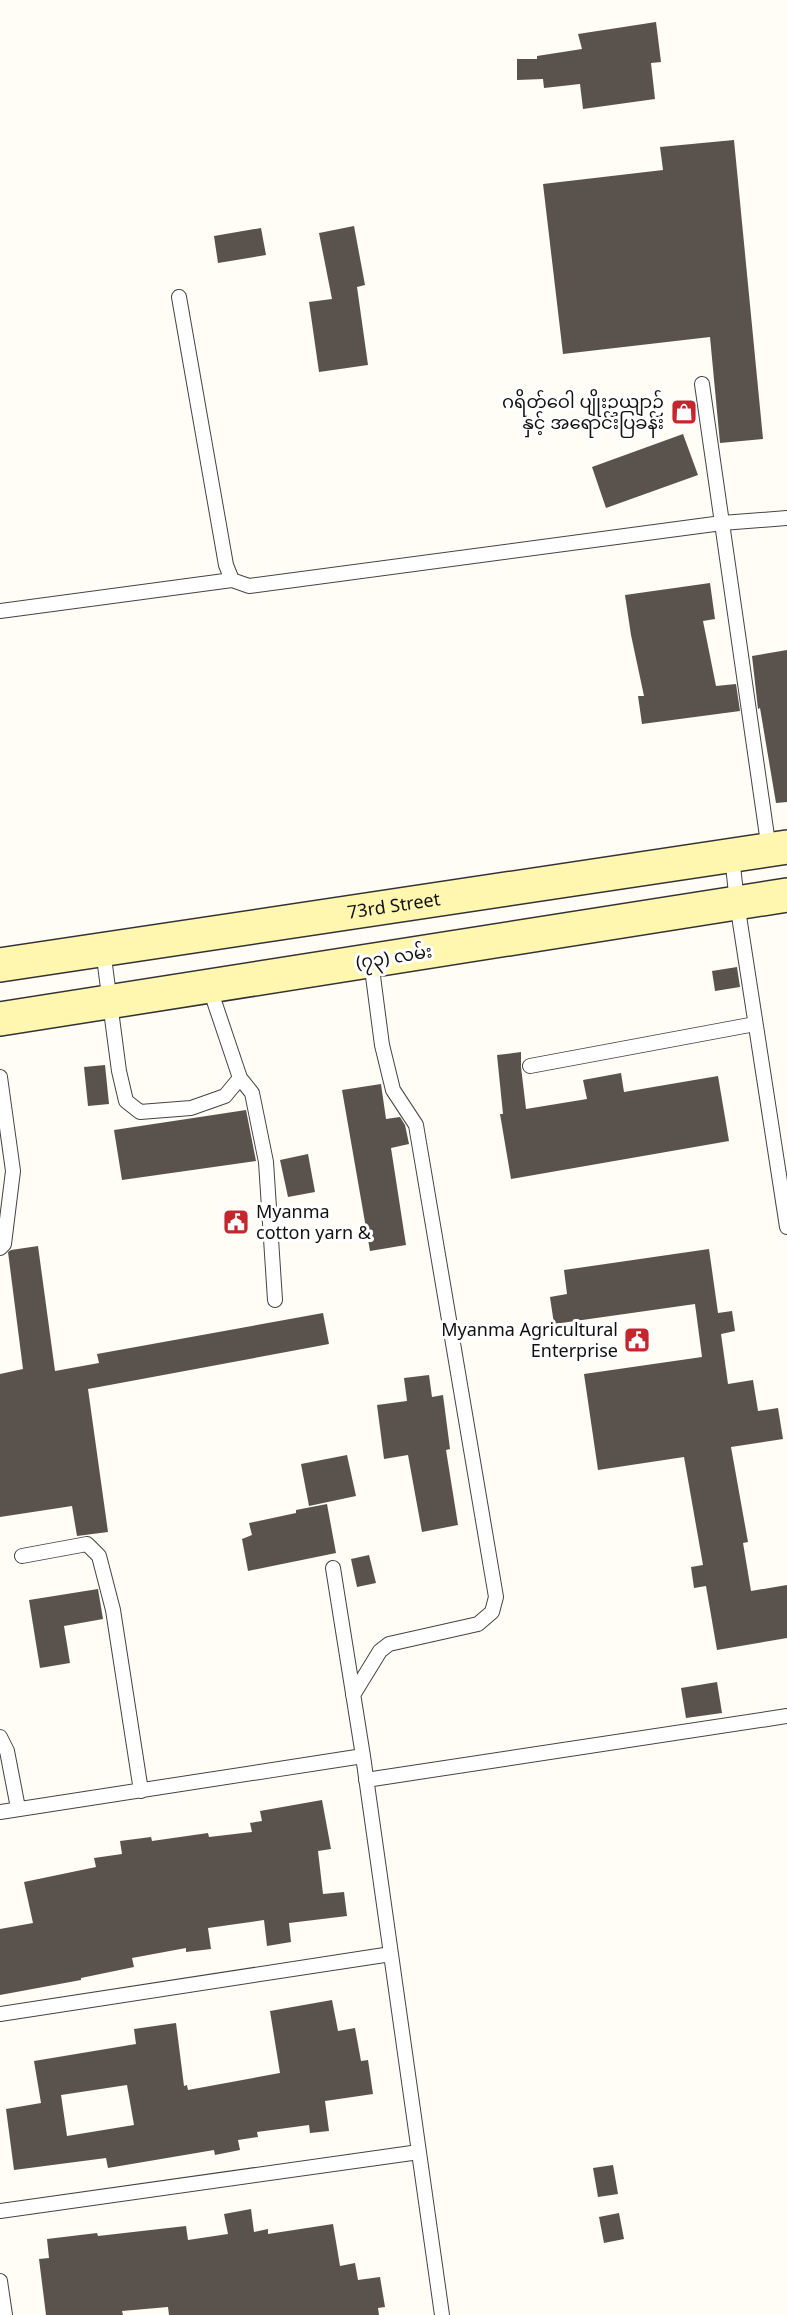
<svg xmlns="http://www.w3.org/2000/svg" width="787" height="2315" viewBox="0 0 787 2315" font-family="Georgia,'Noto Sans Myanmar',serif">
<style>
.building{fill:#5a524d;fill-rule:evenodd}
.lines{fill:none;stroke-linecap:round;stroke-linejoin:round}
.lane-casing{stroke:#444;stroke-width:16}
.secondary-casing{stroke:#333;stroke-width:36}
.lane{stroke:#fff;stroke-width:14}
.secondary{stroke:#fff6b0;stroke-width:33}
.labels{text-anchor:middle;stroke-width:6;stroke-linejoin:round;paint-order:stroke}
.poi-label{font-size:18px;fill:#111;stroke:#fff;text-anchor:end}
.street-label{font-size:18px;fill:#111;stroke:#fff}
</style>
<rect width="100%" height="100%" fill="#fffdf5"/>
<path class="building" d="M 656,22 L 661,62 L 651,63 L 655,99 L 583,109 L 580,84 L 544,88 L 543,79 L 517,80 L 517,59 L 537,59 L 537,56 L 582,49 L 578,34 Z
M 734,140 L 763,439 L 720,443 L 710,337 L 563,354 L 543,184 L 663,170 L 660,147 Z
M 354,226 L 365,285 L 357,287 L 368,365 L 319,372 L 309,302 L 332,299 L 319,233 Z
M 261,228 L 266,255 L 218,263 L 214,236 Z
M 683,434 L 698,475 L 606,508 L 592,467 Z
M 710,583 L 715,619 L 703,621 L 716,686 L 736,684 L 740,711 L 642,724 L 638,696 L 644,696 L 631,635 L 625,595 Z
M 787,650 L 787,802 L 776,803 L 760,708 L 758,709 L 752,656 Z
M 737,967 L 740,987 L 715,991 L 712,971 Z
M 521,1052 L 521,1067 L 526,1109 L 587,1099 L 583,1080 L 621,1073 L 624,1092 L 718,1076 L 729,1141 L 511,1179 L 500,1114 L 503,1114 L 497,1055 Z
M 105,1065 L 109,1104 L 88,1106 L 84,1067 Z
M 381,1084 L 386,1119 L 400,1117 L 405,1125 L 409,1144 L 391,1148 L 406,1245 L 370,1251 L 342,1090 Z
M 246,1110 L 256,1161 L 122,1180 L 114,1130 Z
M 308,1154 L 315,1192 L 288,1197 L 280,1160 Z
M 38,1246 L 55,1371 L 99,1363 L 97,1354 L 323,1313 L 329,1344 L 88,1389 L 108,1532 L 77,1536 L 72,1506 L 0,1517 L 0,1374 L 23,1369 L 8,1252 L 11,1250 Z
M 709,1249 L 718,1313 L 732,1311 L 735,1331 L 721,1334 L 728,1384 L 753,1380 L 758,1411 L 778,1408 L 783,1439 L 731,1447 L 748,1542 L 743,1543 L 751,1591 L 787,1585 L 787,1638 L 717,1650 L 706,1586 L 694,1588 L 691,1567 L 703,1565 L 684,1457 L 598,1470 L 584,1374 L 702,1357 L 695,1304 L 554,1324 L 550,1297 L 567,1294 L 564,1270 Z
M 429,1375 L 432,1397 L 443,1395 L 450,1449 L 446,1450 L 458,1525 L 422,1532 L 408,1455 L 384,1459 L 377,1405 L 407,1401 L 404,1378 Z
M 347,1455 L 356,1496 L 309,1506 L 301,1464 Z
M 327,1504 L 336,1553 L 248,1571 L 242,1539 L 252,1535 L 249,1523 L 296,1513 L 296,1510 Z
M 369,1555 L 376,1583 L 357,1587 L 351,1559 Z
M 98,1589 L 103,1619 L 64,1626 L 70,1663 L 40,1668 L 29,1600 Z
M 717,1682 L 722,1713 L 686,1718 L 681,1688 Z
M 322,1800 L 331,1849 L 318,1851 L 323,1894 L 344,1892 L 347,1916 L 289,1923 L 291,1942 L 267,1946 L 264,1920 L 208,1928 L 211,1949 L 186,1952 L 186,1948 L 132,1958 L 134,1967 L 81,1978 L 81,1980 L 0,1995 L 0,1929 L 33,1923 L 24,1882 L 96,1867 L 94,1858 L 122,1854 L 120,1841 L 151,1837 L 152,1841 L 208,1833 L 209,1837 L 252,1832 L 250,1823 L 262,1821 L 260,1811 Z
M 332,2000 L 338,2031 L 355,2028 L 361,2061 L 368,2060 L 373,2094 L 325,2101 L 329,2131 L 310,2133 L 309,2125 L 257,2132 L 258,2137 L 238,2140 L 240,2150 L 215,2155 L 214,2150 L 108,2168 L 106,2158 L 14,2170 L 6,2109 L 41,2103 L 34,2061 L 136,2044 L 134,2029 L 176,2023 L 184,2086 L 187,2085 L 188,2090 L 280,2073 L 270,2011 ZM 127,2085 L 134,2125 L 67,2136 L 61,2095 Z
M 613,2165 L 618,2194 L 598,2197 L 593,2168 Z
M 251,2209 L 254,2232 L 268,2229 L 268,2234 L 333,2224 L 340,2266 L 355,2263 L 358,2280 L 380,2277 L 385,2307 L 378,2308 L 379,2315 L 169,2315 L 168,2307 L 122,2311 L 123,2315 L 46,2315 L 39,2259 L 49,2258 L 47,2239 L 97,2233 L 98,2236 L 186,2226 L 188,2240 L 228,2234 L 224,2214 Z
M 619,2213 L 624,2239 L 604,2243 L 599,2217 Z"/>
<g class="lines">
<defs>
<path id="lane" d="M 179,297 L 226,565 L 232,580 L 249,586 L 722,523 L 787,518
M 702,384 L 769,850
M 0,611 L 232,580
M 732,856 L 737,903 L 787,1227
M 103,950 L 119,1071 L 126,1101 L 140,1112 L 191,1108 L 225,1096 L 240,1078
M 209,986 L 240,1078 L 252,1093 L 266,1162 L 275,1300
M 530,1066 L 755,1024
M 0,1077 L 13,1171 L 4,1244 L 0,1248
M 22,1556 L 87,1544 L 99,1556 L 113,1610 L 141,1791
M 333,1568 L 363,1756 L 442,2315
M 353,1695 L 380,1651 L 389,1644 L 478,1624 L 492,1612 L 496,1597 L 416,1125 L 393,1090 L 382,1045 L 371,961
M 0,1737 L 7,1751 L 18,1808
M 366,1780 L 787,1716
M 0,1812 L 363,1756
M 0,2014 L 391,1954
M 0,2211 L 419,2152
M 0,2281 L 5,2315"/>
<g id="secondary">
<path id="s1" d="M 0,965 L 787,847"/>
<path d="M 0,1019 L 787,895"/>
</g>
</defs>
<use href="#lane" class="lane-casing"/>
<use href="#secondary" class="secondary-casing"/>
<use href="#lane" class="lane"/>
<use href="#secondary" class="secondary"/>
</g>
<defs>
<symbol id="shop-square" viewBox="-11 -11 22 22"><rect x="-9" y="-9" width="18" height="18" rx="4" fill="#c4262e" stroke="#fff"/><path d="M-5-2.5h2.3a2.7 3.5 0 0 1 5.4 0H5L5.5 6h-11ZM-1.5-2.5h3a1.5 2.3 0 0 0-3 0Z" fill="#fff"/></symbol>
<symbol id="civic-square" viewBox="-11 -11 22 22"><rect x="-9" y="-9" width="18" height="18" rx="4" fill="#c4262e" stroke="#fff"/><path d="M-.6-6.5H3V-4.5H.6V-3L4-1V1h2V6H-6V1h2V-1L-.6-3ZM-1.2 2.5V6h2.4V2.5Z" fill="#fff"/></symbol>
</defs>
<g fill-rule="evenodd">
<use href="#shop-square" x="669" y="397" width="30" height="30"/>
<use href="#civic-square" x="221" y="1207" width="30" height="30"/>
<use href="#civic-square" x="622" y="1325" width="30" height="30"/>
</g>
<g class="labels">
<g class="poi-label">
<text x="664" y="408">ဂရိတ်ဝေါ ပျိုးဥယျာဉ်<tspan x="664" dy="21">နှင့် အရောင်းပြခန်း</tspan></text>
<text x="256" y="1218" text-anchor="start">Myanma<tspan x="256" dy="21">cotton yarn &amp;</tspan></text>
<text x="618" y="1336">Myanma Agricultural<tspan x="618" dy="21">Enterprise</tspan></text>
</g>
<g class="street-label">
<text dy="6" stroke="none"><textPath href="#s1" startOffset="398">73rd Street</textPath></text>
<text transform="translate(394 957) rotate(-9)" y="6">(၇၃) လမ်း</text>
</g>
</g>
</svg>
